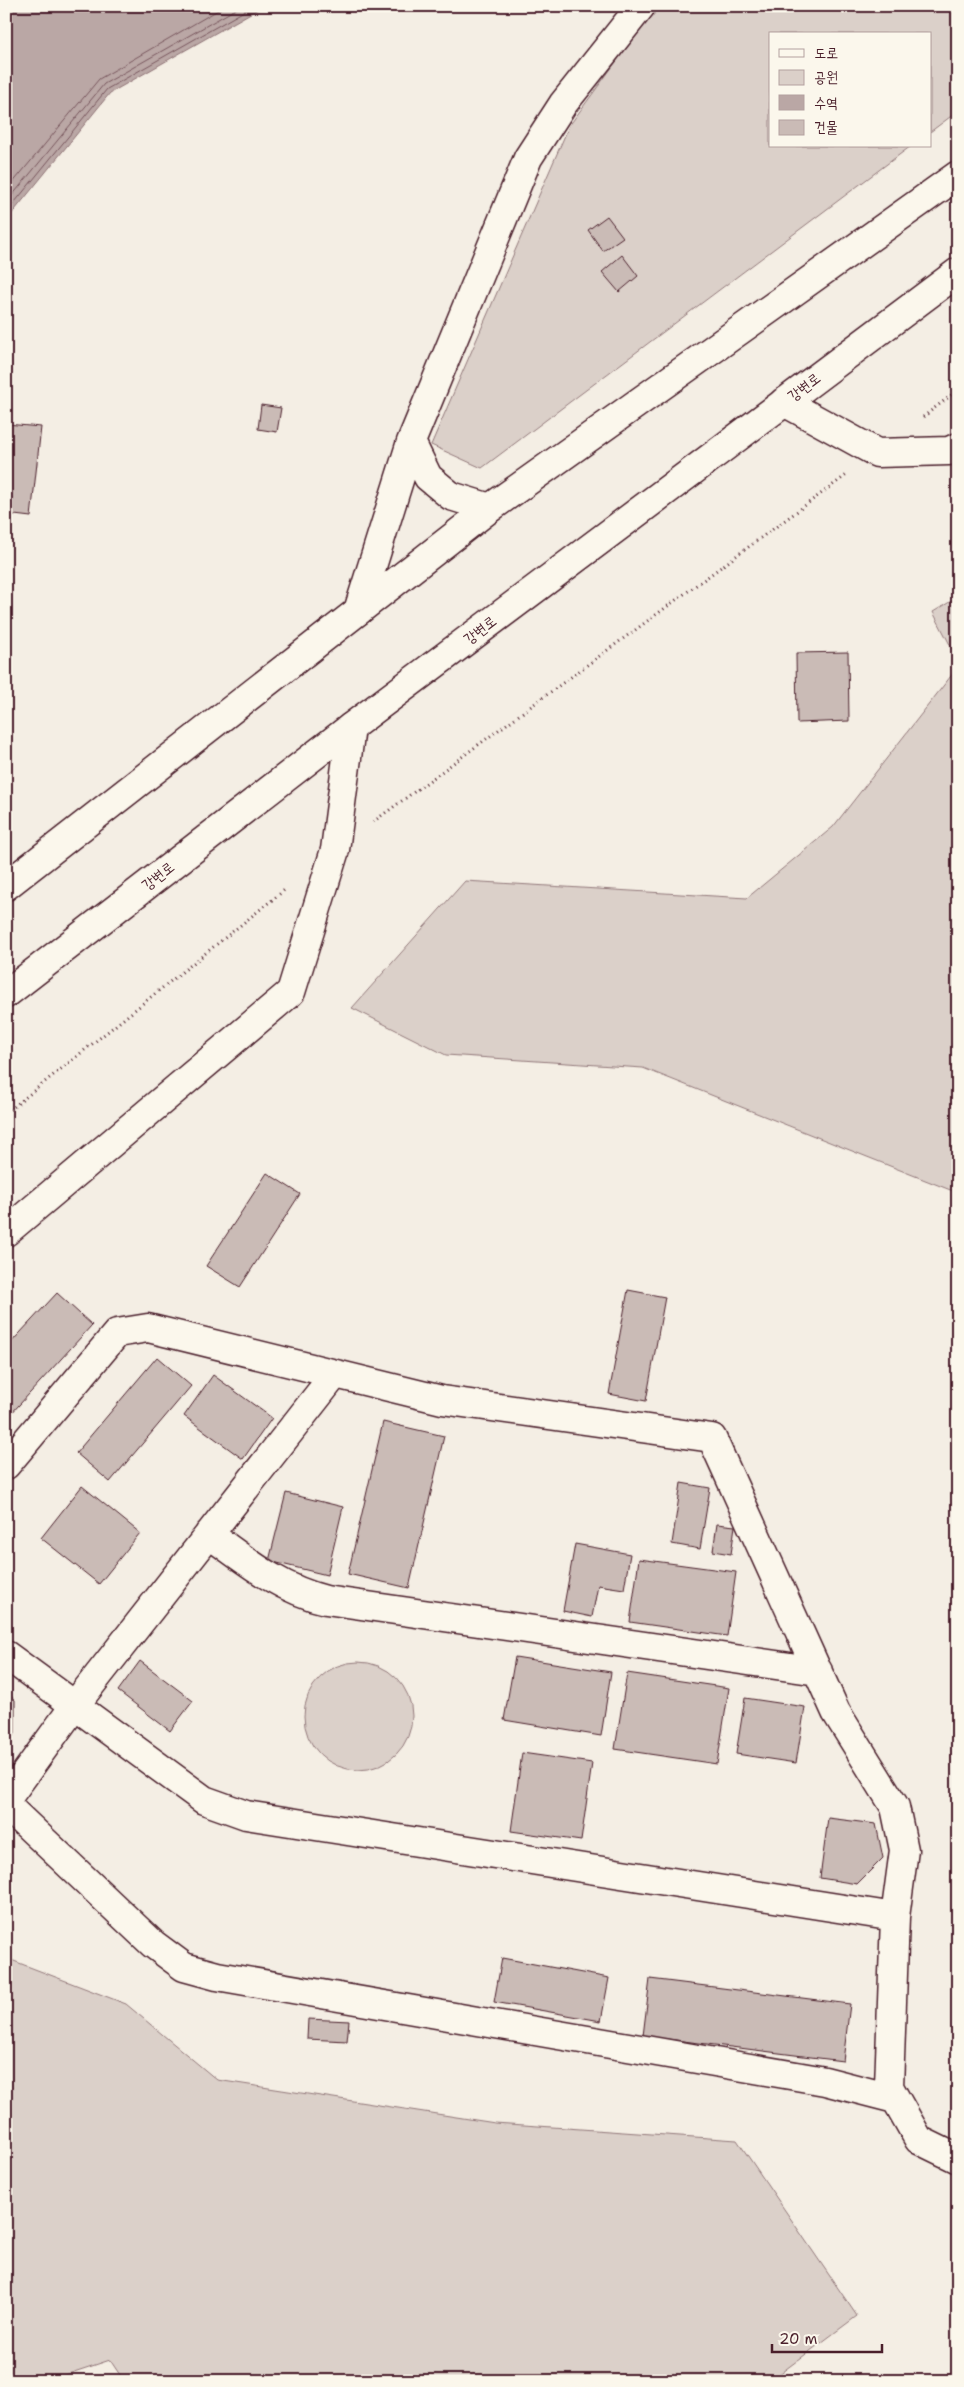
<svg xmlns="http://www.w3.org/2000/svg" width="964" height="2387" viewBox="0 0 964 2387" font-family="'Shantell Sans','Poor Story',sans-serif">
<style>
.green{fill:#dbd0c9;stroke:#92787a}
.water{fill:#baa7a5;stroke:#8d7174}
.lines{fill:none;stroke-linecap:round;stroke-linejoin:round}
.shore{stroke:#77555c;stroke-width:1}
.building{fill:#cabbb6;stroke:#4a1f2b}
.street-casing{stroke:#4a1f2b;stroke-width:31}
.secondary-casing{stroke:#4a1f2b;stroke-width:31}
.path{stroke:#4a1f2b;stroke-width:3;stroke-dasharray:1 4;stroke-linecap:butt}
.street{stroke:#fbf7ec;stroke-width:28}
.secondary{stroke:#fbf7ec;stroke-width:28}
.labels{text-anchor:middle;stroke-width:5;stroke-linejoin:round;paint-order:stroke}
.street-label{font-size:15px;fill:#4a1f2b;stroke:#fbf7ec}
</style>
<rect width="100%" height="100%" fill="#f4eee4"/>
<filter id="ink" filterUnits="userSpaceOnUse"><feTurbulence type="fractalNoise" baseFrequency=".02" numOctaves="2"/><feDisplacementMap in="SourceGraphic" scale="10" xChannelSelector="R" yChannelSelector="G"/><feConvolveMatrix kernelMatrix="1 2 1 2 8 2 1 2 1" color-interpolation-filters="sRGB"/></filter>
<g filter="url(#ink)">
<path class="green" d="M 657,6 L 958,6 L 958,111 L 930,132 L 930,34 L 770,34 L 770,146 L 911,146 L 482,468 L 431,445 L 569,126 Z
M 958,597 L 958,660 L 933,612 Z
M 958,667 L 958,1193 L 643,1068 L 446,1055 L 352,1008 L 465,881 L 747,898 L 833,827 Z
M304 1716a54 54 0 1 1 108 0a54 54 0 1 1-108 0Z
M 6,1958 L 126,2004 L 217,2080 L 495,2123 L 737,2140 L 857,2316 L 770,2381 L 124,2381 L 110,2360 L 47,2381 L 6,2381 Z"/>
<path class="water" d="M 6,6 L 263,6 L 110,93 L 6,221 Z"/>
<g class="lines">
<path class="shore" d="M 6,191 L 99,79 L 225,6
M 6,203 L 104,84 L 241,6
M 6,213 L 107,89 L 253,6"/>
</g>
<path class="building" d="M 607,216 L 623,237 L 603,251 L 588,230 Z
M 622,255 L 638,276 L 619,292 L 602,272 Z
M 261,405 L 281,408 L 277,432 L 258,429 Z
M 6,424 L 41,427 L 31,517 L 6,514 Z
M 848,652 L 849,721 L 797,723 L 796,653 Z
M 267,1173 L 300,1194 L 240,1287 L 206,1266 Z
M 628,1290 L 665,1297 L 646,1401 L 609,1394 Z
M 57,1293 L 92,1325 L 9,1416 L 6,1414 L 6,1348 Z
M 157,1357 L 191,1386 L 110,1482 L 76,1453 Z
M 213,1375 L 272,1418 L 243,1459 L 184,1416 Z
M 383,1422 L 444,1436 L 409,1588 L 348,1574 Z
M 681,1483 L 710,1488 L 700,1549 L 672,1544 Z
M 82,1486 L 140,1533 L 99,1584 L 41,1538 Z
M 286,1493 L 343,1507 L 327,1575 L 269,1561 Z
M 717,1524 L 735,1526 L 731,1554 L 713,1551 Z
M 575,1544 L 630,1554 L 624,1589 L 598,1585 L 592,1617 L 563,1611 Z
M 639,1559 L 736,1572 L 727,1636 L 630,1622 Z
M 515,1657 L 611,1672 L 601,1736 L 504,1720 Z
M 140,1661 L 193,1701 L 170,1731 L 118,1691 Z
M 627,1673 L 729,1688 L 717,1764 L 615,1749 Z
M 6,1692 L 15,1700 L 15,1734 L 6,1744 Z
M 745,1698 L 805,1707 L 796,1763 L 736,1754 Z
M 522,1753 L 592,1763 L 581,1841 L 511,1831 Z
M 828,1818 L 876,1824 L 883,1858 L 857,1884 L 820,1878 Z
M 502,1958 L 609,1978 L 601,2021 L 494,2002 Z
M 650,1979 L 850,2004 L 843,2061 L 643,2036 Z
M 308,2019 L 349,2021 L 347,2041 L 307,2039 Z"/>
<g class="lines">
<defs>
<path id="street" d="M 784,402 L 877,453 L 949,451 L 958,447
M 411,442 L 428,477 L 451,496 L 490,508
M 358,611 L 411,442 L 528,158 L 563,104 L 641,6
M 6,1232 L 291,992 L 335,850 L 351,727
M 6,1465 L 117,1333 L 148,1328 L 442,1400 L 712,1438 L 836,1712 L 895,1807 L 904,1850 L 895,1917 L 889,2087 L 919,2140 L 958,2159
M 209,1534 C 246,1561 280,1589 326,1600 L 818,1671
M 6,1655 L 204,1800 L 246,1815 L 895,1917
M 6,1800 L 75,1705 L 335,1374
M 6,1805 L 153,1944 L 184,1967 L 217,1976 L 825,2081 L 895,2099"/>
<path id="secondary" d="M 6,886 L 490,508 L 958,175
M 6,994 L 351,727 L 958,272"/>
</defs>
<use href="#street" class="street-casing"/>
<use href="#secondary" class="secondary-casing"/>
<path class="path" d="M 923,417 L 958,390
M 373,822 L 848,474
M 6,1113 L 287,888"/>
<use href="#street" class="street"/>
<use href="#secondary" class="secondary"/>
</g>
</g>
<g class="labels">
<g class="street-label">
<text transform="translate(804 387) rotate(-37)" y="5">강변로</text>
<text transform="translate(480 630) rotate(-37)" y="5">강변로</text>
<text transform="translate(158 876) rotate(-38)" y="5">강변로</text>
</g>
</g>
<rect width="964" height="2387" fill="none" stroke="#fbf7ec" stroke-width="25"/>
<rect x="12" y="12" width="939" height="2362" fill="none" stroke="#4a1f2b" stroke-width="2" filter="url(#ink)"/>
<rect x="769" y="32" width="162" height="115" fill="#fbf7ec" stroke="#b4a19f"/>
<rect x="779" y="49" width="25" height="8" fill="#fbf7ec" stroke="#b4a19f"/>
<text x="814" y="58" font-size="15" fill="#4a1f2b">도로</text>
<rect x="779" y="70" width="25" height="15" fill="#dbd0c9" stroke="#b4a19f"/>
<text x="814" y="82" font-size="15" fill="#4a1f2b">공원</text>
<rect x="779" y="95" width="25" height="15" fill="#baa7a5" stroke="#b4a19f"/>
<text x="814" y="108" font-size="15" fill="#4a1f2b">수역</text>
<rect x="779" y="120" width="25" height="15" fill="#cabbb6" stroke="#b4a19f"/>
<text x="814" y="132" font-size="15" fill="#4a1f2b">건물</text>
<path d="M772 2344v8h110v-8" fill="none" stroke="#4a1f2b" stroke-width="2.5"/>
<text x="779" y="2344" font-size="15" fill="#4a1f2b" stroke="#fbf7ec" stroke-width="4" paint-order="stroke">20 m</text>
</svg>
